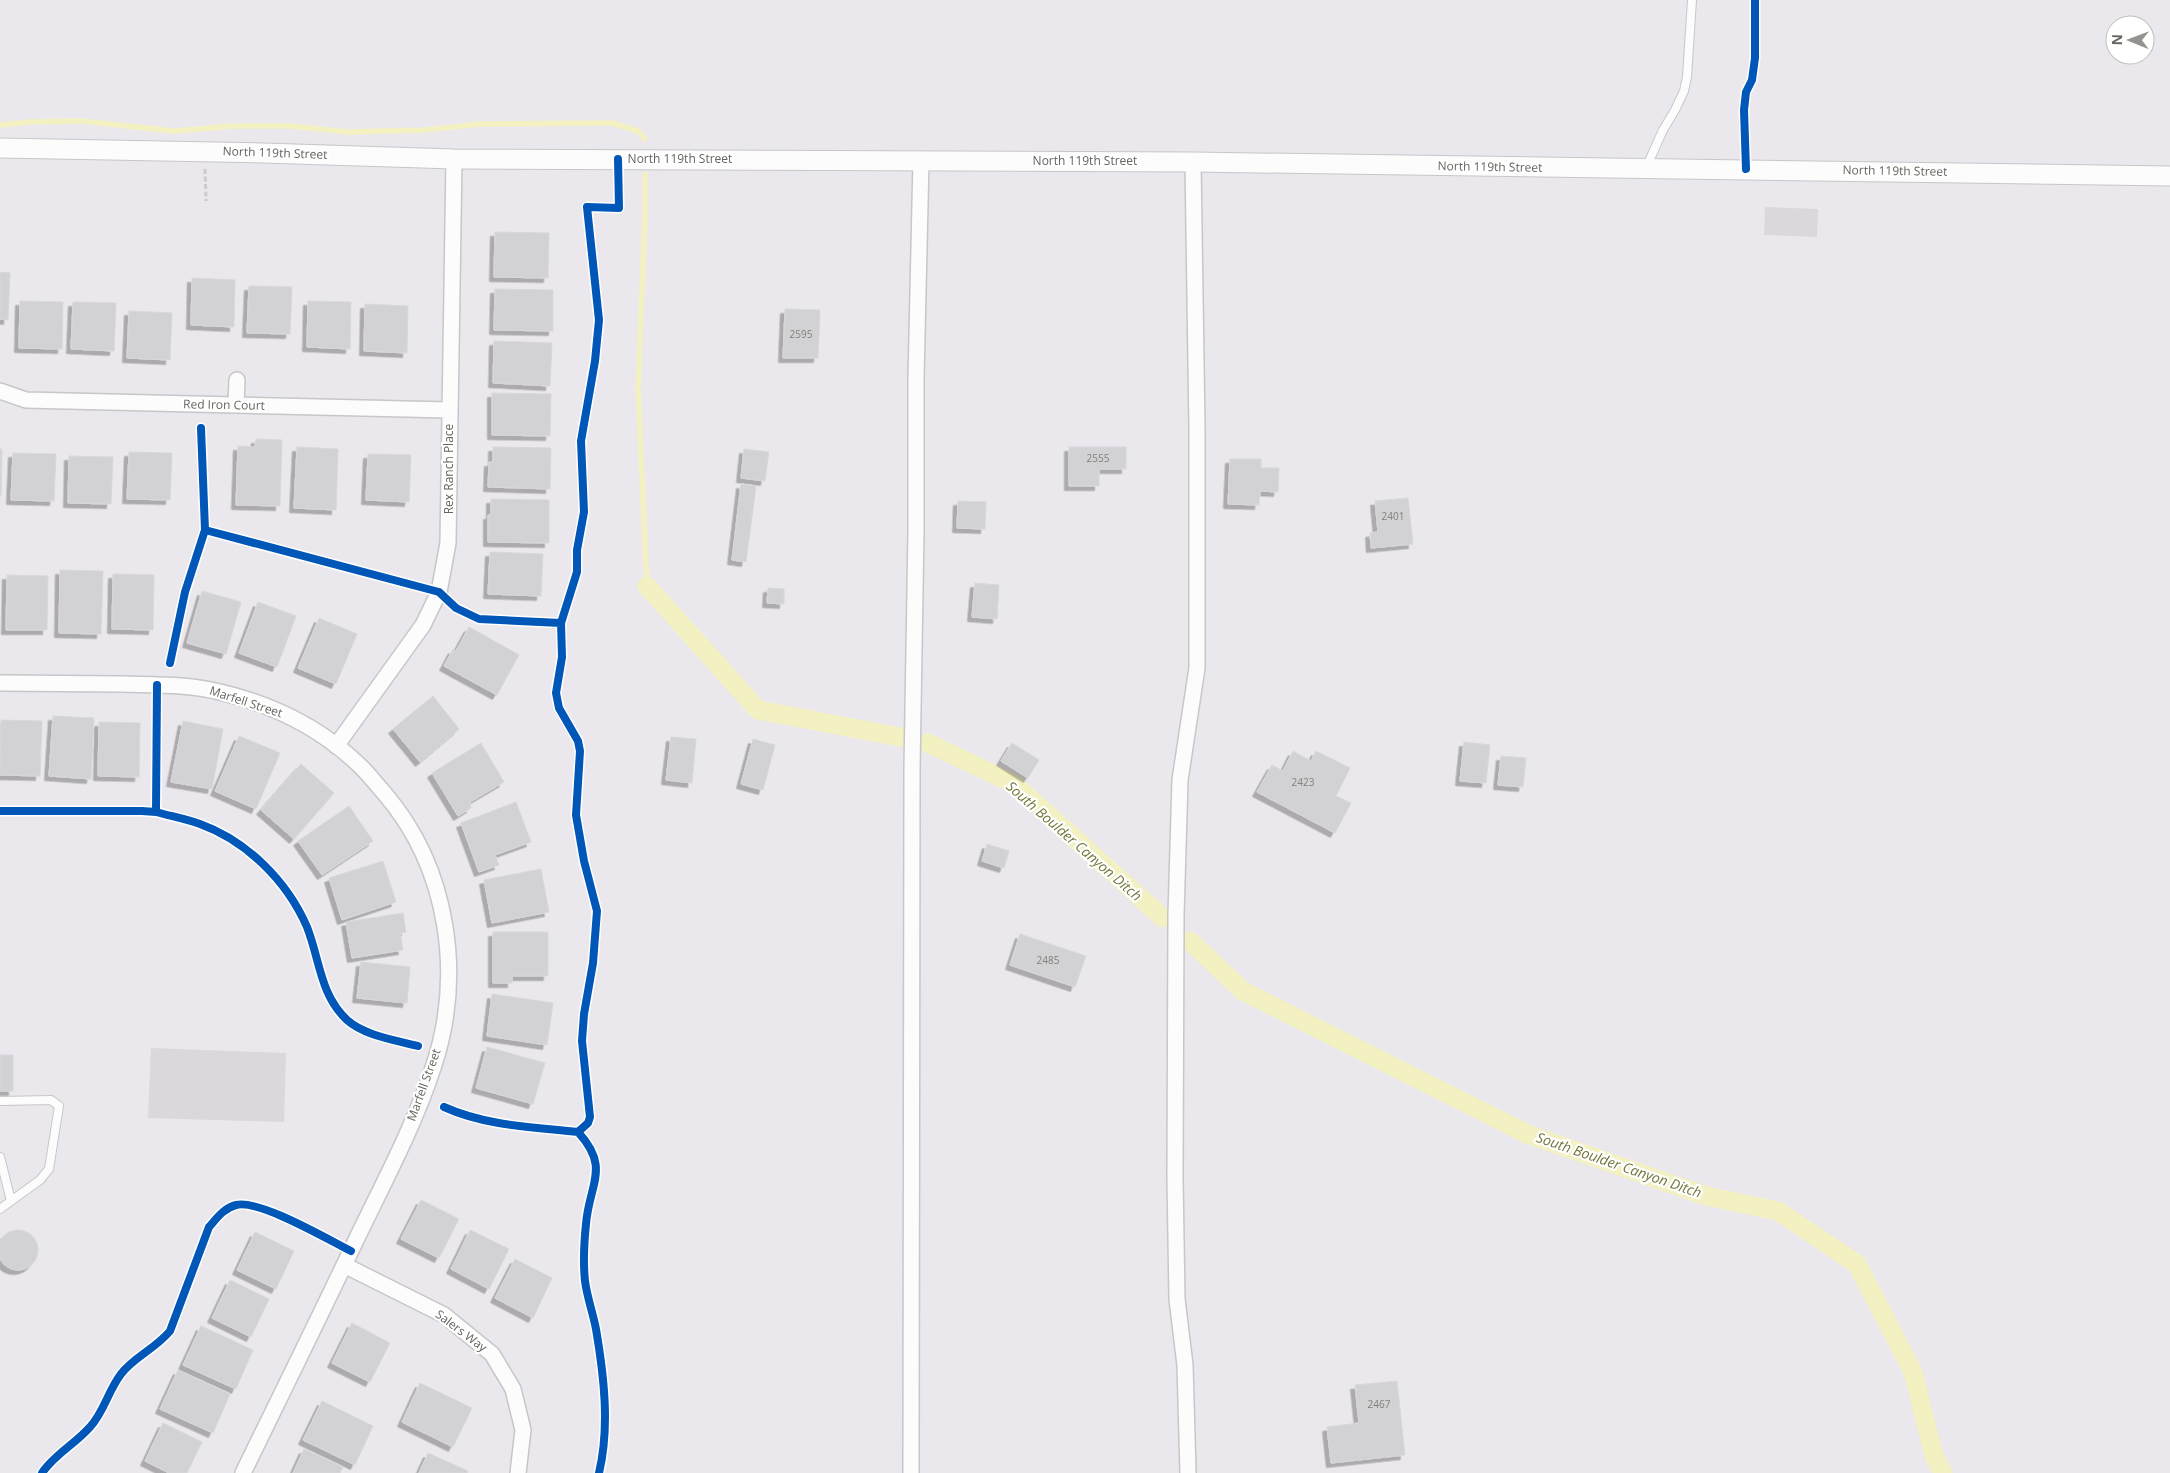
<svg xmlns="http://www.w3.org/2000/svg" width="2170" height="1473" viewBox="0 0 2170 1473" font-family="'Open Sans',sans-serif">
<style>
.industrial{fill:#dad8dc}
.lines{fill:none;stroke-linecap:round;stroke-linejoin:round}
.stream{stroke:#f3f0c1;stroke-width:5.5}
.canal{stroke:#f3f0c1;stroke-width:19}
.building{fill:#d2d1d4;stroke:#d8d7dc;filter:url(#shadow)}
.service-casing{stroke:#c7c6c8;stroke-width:10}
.minor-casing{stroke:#c7c6c8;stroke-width:18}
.tertiary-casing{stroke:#c7c6c8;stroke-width:21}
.path{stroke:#cec9ca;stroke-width:3;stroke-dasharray:5 2.5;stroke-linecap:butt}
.service{stroke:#fcfcfc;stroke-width:8}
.minor{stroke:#fcfcfc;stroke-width:15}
.tertiary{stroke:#fcfcfc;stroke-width:19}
.cycleway-casing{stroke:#fff;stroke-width:11}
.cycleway{stroke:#0057b8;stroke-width:8}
.labels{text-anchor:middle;stroke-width:4.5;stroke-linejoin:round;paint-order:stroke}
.number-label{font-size:10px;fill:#81817d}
.street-label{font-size:12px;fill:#64655e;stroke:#fff}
.water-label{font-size:14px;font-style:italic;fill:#737538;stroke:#fff}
</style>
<defs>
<filter id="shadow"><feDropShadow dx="-4.5" dy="4.5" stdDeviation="0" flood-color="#0004"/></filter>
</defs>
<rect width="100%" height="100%" fill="#eae8ec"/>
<path class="industrial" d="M 1765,207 L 1818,209 L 1817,237 L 1764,235 Z
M 151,1048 L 286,1053 L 284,1122 L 148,1118 Z"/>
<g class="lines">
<path class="stream" d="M 0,125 L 30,122 L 81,121 L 174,131 L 232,126 L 291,126 L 347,132 L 425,130 L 480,124 L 612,123 L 638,131 L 645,139
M 645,174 L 645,217 L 638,388 L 647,586"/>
<path class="canal" d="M 647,586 L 758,710 L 900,737
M 928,743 L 1014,784 L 1163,918
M 1190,941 L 1243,991 L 1527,1134 L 1706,1196 L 1778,1211 L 1857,1264 L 1913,1372 L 1934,1456 L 1943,1473"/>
</g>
<path class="building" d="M 495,232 L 549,233 L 548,278 L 494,277 Z
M 0,272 L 10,273 L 8,320 L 0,319 Z
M 192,278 L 235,280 L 234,327 L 191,325 Z
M 249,286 L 292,287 L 290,334 L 247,333 Z
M 495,289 L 553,290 L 553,331 L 494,330 Z
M 20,301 L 63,302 L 62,349 L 19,348 Z
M 308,301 L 351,302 L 350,349 L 307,347 Z
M 73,302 L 116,303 L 114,351 L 71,349 Z
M 365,304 L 408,306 L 407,353 L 364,351 Z
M 785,309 L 820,310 L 818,358 L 783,358 Z
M 129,311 L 172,313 L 170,360 L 127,358 Z
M 494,341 L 552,343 L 550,386 L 493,383 Z
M 492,393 L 551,394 L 550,436 L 492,435 Z
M 256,439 L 282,440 L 280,506 L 236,505 L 238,446 L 255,447 Z
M 297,447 L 338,449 L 336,510 L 294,508 Z
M 493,447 L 551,448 L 550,489 L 488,487 L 489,462 L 493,462 Z
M 1069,447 L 1126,447 L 1126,469 L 1099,469 L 1099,486 L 1069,486 Z
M 0,449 L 2,449 L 1,496 L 0,496 Z
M 744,449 L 769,452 L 765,481 L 741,478 Z
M 129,452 L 172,453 L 170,500 L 127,499 Z
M 13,453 L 56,454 L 54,501 L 11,500 Z
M 368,454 L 411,455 L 409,502 L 366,500 Z
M 69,456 L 113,457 L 111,504 L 68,503 Z
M 1230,459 L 1261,459 L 1261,468 L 1279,468 L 1278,492 L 1260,491 L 1259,505 L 1228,504 Z
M 741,484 L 756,486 L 746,562 L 732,560 Z
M 1408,498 L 1413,544 L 1371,548 L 1370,533 L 1378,532 L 1375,501 Z
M 491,499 L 549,500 L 549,543 L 488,542 L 488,515 L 491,515 Z
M 958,501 L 986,502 L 985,529 L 957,528 Z
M 490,552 L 543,554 L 541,596 L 488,594 Z
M 60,570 L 103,571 L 101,634 L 59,633 Z
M 113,574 L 154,575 L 153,630 L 112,629 Z
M 7,575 L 48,576 L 47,630 L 6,630 Z
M 975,583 L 999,585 L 997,619 L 972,617 Z
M 768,588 L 784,589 L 784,604 L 767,603 Z
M 202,591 L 241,602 L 226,654 L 187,643 Z
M 258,602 L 296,616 L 277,667 L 239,653 Z
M 319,618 L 357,634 L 336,684 L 298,668 Z
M 469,627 L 519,655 L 497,695 L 444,666 L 453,649 L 456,651 Z
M 433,696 L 459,729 L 420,762 L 393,729 Z
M 53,716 L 94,718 L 91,779 L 49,776 Z
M 1,720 L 42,721 L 40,776 L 0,775 Z
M 183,721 L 223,729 L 212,789 L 171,782 Z
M 99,722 L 140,723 L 139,777 L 98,776 Z
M 239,736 L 280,753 L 256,809 L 215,791 Z
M 671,737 L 696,739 L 692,783 L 666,780 Z
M 753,739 L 775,745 L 763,790 L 741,784 Z
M 1464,742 L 1490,745 L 1486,783 L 1460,781 Z
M 481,743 L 504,782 L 470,802 L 471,808 L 458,816 L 432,773 Z
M 1012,743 L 1039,760 L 1028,778 L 1001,761 Z
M 1293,751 L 1311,761 L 1316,751 L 1350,768 L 1336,796 L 1351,803 L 1335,833 L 1257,792 L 1272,765 L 1283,771 Z
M 1501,756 L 1526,758 L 1523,787 L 1498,785 Z
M 301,764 L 334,793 L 294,839 L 261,810 Z
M 516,802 L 531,842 L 495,855 L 499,865 L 479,872 L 461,823 Z
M 349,806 L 373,841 L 322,875 L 298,841 Z
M 987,844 L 1009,851 L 1004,868 L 982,861 Z
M 383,861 L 396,902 L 342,920 L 329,878 Z
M 541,869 L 549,912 L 492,923 L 484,880 Z
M 403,913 L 406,932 L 400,933 L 403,950 L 352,958 L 346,922 Z
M 493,932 L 548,932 L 548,976 L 512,976 L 512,983 L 493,983 Z
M 1020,934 L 1086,956 L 1075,987 L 1010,965 Z
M 361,962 L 410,967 L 407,1003 L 357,998 Z
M 492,994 L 553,1003 L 547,1045 L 487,1036 Z
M 487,1047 L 545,1063 L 533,1104 L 476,1088 Z
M 0,1055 L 13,1055 L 13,1091 L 0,1091 Z
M 421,1200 L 459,1219 L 439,1258 L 401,1239 Z
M 470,1230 L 509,1249 L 489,1289 L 451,1269 Z
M-2 1250a20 20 0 1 1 40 0a20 20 0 1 1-40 0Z
M 255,1232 L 294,1251 L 276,1289 L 237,1270 Z
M 515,1259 L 552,1278 L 533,1318 L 495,1298 Z
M 230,1280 L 269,1299 L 251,1337 L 212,1318 Z
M 352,1323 L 390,1343 L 370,1382 L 332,1363 Z
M 201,1326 L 253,1350 L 236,1389 L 183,1365 Z
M 178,1370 L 230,1394 L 213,1433 L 160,1409 Z
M 1397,1381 L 1405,1455 L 1331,1463 L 1327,1427 L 1359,1423 L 1355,1385 Z
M 420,1383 L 472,1408 L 453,1447 L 402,1422 Z
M 322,1401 L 373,1426 L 355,1465 L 303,1440 Z
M 163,1423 L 202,1442 L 187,1473 L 169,1473 L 145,1461 Z
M 304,1449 L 343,1467 L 340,1473 L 293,1473 Z
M 428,1453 L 468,1471 L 467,1473 L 419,1473 Z"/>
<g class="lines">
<defs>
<path id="service" d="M 1646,168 L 1663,130 L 1675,110 L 1684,91 L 1687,77 L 1692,0
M 0,1101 L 51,1100 L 59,1106 L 49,1169 L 40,1180 L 0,1209
M 0,1157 L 11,1201"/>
<path id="minor" d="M 0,391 L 26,400 L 449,410
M 236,405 L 237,380
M 0,683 C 41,683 81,684 122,684 C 155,685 189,684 220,692 C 271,704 320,728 358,764 C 368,773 376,784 385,794 C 449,869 464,976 433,1068 C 414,1126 384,1182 357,1238 C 320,1316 281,1395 243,1473
M 336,746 L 423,625 L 439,592 L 448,543 L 454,159
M 344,1265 L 444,1315 L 492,1354 L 513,1389 L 523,1430 L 518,1473
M 911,1473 L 912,769 L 916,531 L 916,379 L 921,160
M 1188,1473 L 1185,1365 L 1177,1299 L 1175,1178 L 1176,915 L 1180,780 L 1197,668 L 1197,430 L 1193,162"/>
<path id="tertiary" d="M 0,148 L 263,153 L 454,159 L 1193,162 L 2170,176"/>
</defs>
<use href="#service" class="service-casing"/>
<use href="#minor" class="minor-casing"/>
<use href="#tertiary" class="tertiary-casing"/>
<path class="path" d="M 205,169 L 206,201"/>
<use href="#service" class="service"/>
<use href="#minor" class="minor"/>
<use href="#tertiary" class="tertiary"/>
<defs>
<path id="cycleway" d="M 1746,169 L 1744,110 L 1746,92 L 1752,80 L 1755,58 L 1755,0
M 205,530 L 439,592 L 456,608 L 479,619 L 561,623
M 170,663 L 185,592 L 205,530 L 201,428
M 157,685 L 156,812 C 170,816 186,819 200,824 C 247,841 287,881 307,927 C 320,960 320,995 347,1020 C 365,1036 396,1040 418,1046
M 0,811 L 142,811 L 156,812
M 444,1107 C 486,1126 533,1127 578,1132 L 588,1123 L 590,1117 L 582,1041 L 584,1014 L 593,963 L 597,911 L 584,861 L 576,815 L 580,751 L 578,741 L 559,708 L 556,693 L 562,657 L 561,623 L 577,572 L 577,550 L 584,512 L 581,441 L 595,361 L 599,320 L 587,207 L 619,208 L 618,159
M 578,1132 C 611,1168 589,1184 586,1224 C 584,1243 583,1262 585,1281 C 587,1297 593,1313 596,1329 C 604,1376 610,1427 599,1473
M 42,1473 C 54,1455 75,1444 90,1427 C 104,1412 108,1391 121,1374 C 134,1357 155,1349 170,1331 L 209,1227 C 217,1218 224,1208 236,1205 C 259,1199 327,1239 351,1251"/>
</defs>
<use href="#cycleway" class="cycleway-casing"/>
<use href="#cycleway" class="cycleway"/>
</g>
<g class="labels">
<g class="number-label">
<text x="801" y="338">2595</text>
<text x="1098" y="462">2555</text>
<text x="1393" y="520">2401</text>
<text x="1303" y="786">2423</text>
<text x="1048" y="964">2485</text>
<text x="1379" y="1408">2467</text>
</g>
<g class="street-label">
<text transform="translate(275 153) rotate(2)" y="4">North 119th Street</text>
<text x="680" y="163">North 119th Street</text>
<text x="1085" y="165">North 119th Street</text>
<text transform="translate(1490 167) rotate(1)" y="4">North 119th Street</text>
<text transform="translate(1895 171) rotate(1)" y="4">North 119th Street</text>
<text transform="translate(224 405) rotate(1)" y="4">Red Iron Court</text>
<text transform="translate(449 469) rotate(-90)" y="4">Rex Ranch Place</text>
<text transform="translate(246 702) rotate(18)" y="4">Marfell Street</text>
<text transform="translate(424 1085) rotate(-70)" y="4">Marfell Street</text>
<text transform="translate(461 1331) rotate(37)" y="4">Salers Way</text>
</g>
<g class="water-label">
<text transform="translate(1074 841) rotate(41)" y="5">South Boulder Canyon Ditch</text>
<text transform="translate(1619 1165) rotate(19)" y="5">South Boulder Canyon Ditch</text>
</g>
</g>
<g transform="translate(2130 40) rotate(271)"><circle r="24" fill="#ffffff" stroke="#c1c1bf"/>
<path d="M0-4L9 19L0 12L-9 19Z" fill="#939390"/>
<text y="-8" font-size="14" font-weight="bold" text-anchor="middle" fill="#64655e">N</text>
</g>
</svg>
